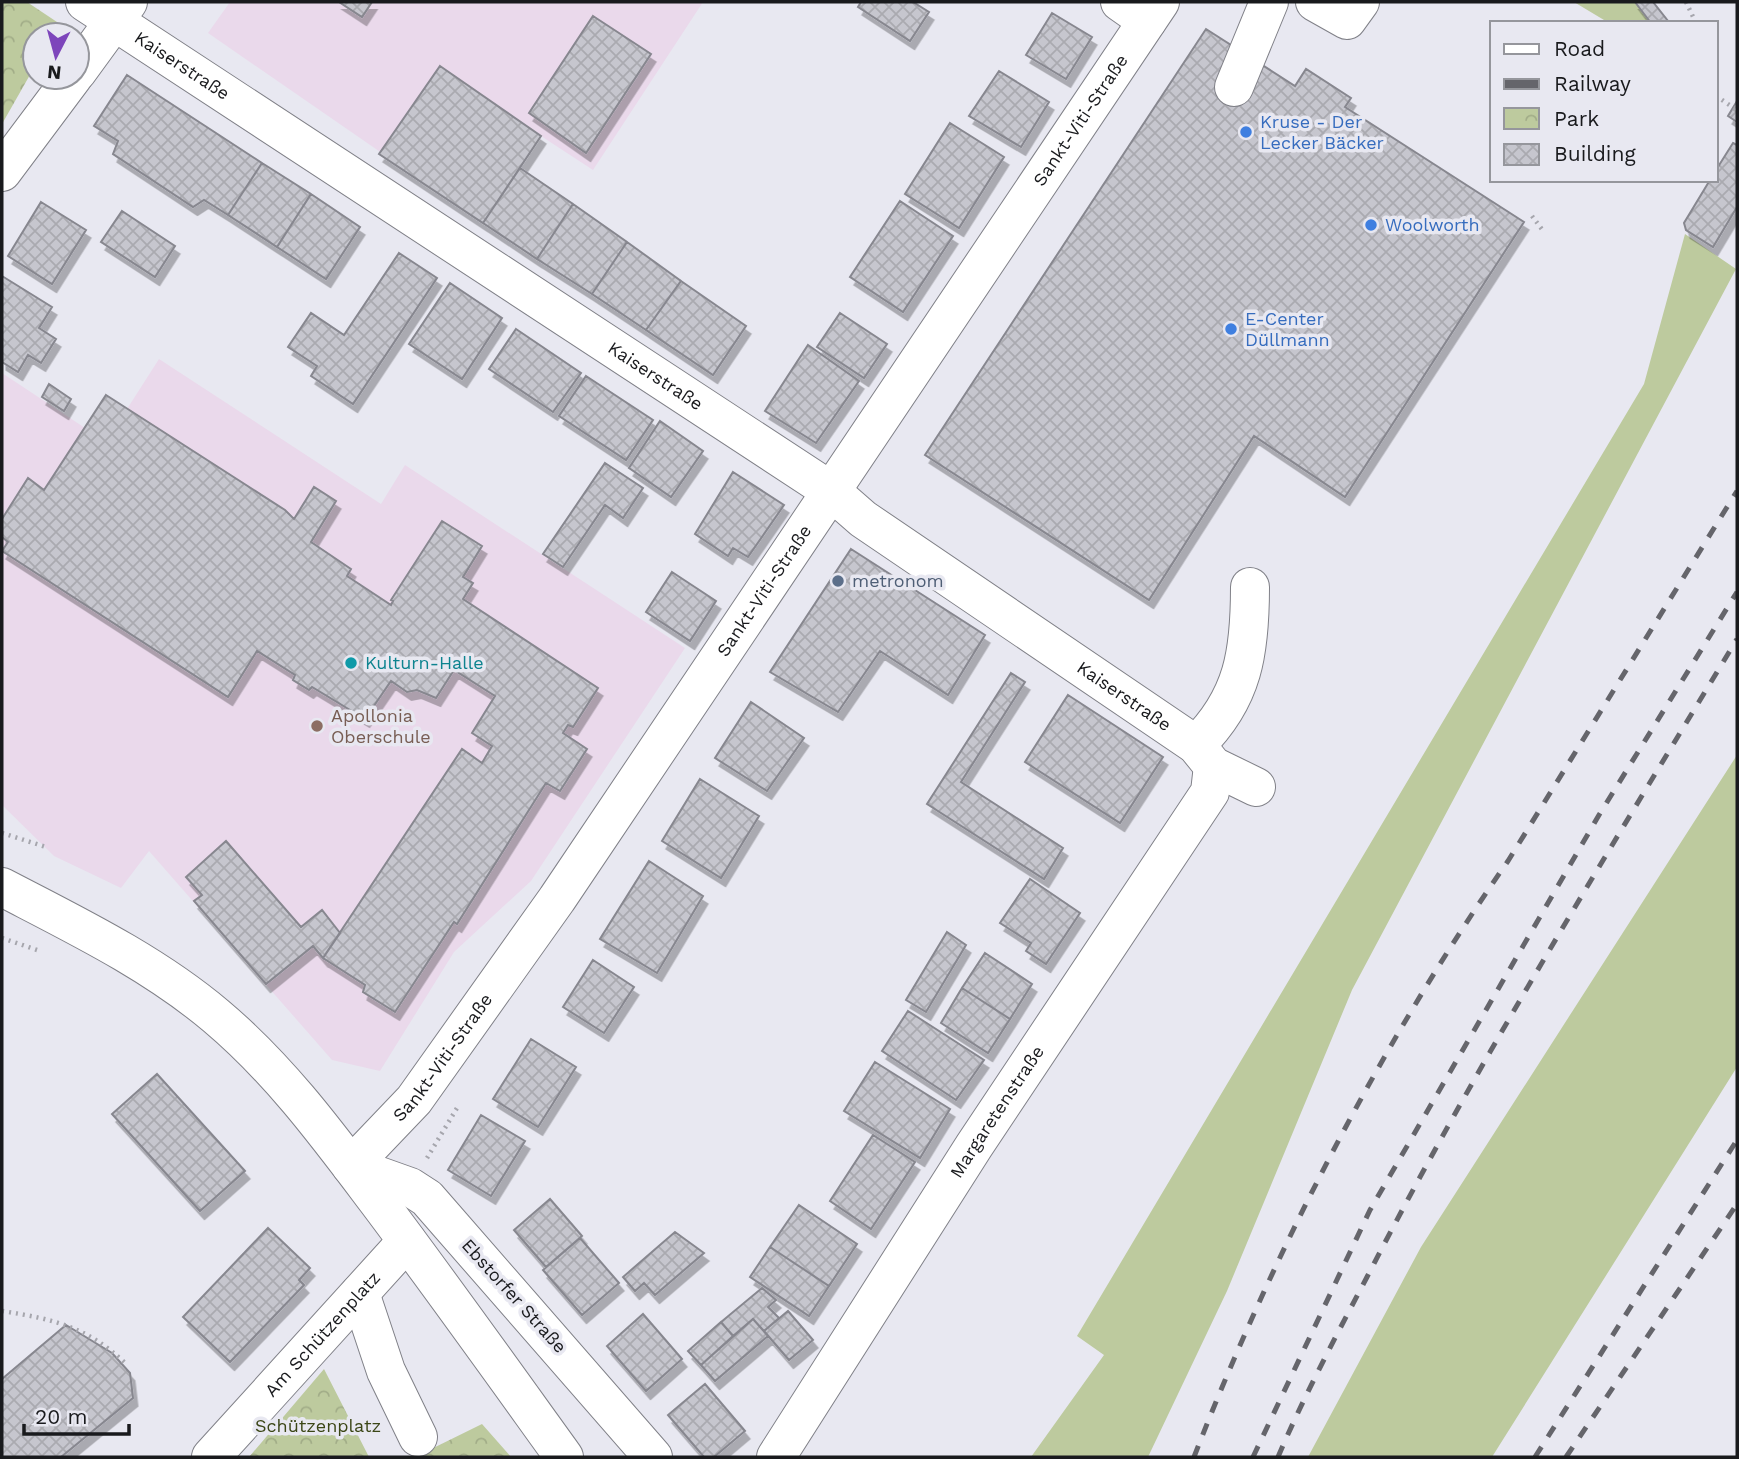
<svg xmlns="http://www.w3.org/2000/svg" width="1739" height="1459" viewBox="0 0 1739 1459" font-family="'Work Sans',sans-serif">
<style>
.education{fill:#ead9eb}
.grass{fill:#bdca9e}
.park{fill:url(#park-crowns)}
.building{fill:url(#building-cross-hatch);stroke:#87878f;stroke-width:2;filter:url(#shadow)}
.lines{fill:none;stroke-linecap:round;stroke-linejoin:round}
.minor-casing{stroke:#808188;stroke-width:40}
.major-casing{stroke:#808188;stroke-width:40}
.path{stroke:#a6a6ad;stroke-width:4.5;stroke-dasharray:2 5;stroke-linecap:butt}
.minor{stroke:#fff;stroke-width:38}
.major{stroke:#fff;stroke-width:38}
.rail{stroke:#65656b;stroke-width:5;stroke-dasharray:12 12;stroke-linecap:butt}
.shop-dot{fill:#3f7fe0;stroke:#e8e8f1;stroke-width:2.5}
.service-dot{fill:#5c6f8a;stroke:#e8e8f1;stroke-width:2.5}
.culture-dot{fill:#0f9aa8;stroke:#e8e8f1;stroke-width:2.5}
.education-dot{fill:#8d6e63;stroke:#e8e8f1;stroke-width:2.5}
.labels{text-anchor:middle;stroke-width:7;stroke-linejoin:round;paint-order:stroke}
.street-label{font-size:18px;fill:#191a1d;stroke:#e8e8f1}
.shop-label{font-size:18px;fill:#366cbe;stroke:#e8e8f1;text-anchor:start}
.service-label{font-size:18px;fill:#4e5e75;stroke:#e8e8f1;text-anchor:start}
.culture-label{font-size:18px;fill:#0d838f;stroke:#e8e8f1;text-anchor:start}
.education-label{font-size:18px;fill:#785e54;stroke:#e8e8f1;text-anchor:start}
.park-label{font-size:18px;fill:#3b4616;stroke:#e8e8f1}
</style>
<defs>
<pattern id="park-crowns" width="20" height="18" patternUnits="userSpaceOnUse" patternTransform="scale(1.75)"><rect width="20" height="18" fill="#bdca9e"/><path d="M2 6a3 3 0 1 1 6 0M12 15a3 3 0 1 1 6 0" fill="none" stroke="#a2ad88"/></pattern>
<pattern id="building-cross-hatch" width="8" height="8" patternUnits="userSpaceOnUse" patternTransform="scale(1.75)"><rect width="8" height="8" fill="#c6c6ce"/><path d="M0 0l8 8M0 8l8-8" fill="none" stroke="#aaaab0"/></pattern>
<filter id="shadow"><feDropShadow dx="4.5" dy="8" stdDeviation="0" flood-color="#0004"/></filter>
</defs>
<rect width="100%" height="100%" fill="#e8e8f1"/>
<path class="education" d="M 230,2 L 703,2 L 593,170 L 541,136 L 483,223 L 208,33 Z
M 159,359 L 381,504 L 405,465 L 685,648 L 531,881 L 454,952 L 380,1071 L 332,1060 L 149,851 L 121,888 L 54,856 L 2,805 L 2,373 L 85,428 L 106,395 L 127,409 Z"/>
<path class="grass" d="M 1574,2 L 1635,2 L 1651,23 L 1609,23 Z
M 1685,234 L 1736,269 L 1352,990 L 1227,1291 L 1148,1457 L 1031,1457 L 1104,1355 L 1077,1336 L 1644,384 Z
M 1737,755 L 1737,1067 L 1492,1457 L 1308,1457 L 1421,1247 Z"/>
<path class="park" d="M 2,2 L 27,2 L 60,24 L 53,35 L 35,35 L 35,66 L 2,124 Z
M 324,1369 L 369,1457 L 249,1457 Z
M 482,1424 L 511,1457 L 415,1457 Z"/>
<path class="building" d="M 339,2 L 372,2 L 362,17 Z
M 861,2 L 913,2 L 929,12 L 910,41 L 858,7 Z
M 1635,2 L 1653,2 L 1668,21 L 1651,23 Z
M 1052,13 L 1092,37 L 1066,79 L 1026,55 Z
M 593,16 L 651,54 L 586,153 L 529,113 Z
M 1206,29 L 1295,86 L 1306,69 L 1351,98 L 1345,107 L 1524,222 L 1345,497 L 1254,436 L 1149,600 L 925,455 Z
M 440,66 L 541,136 L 483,223 L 379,154 Z
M 999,71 L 1049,102 L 1021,147 L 969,116 Z
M 127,75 L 262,163 L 228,215 L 204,200 L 193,207 L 113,154 L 118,141 L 94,126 Z
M 1737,101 L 1737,122 L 1728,116 Z
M 950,123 L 1004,157 L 959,228 L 905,194 Z
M 1733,143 L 1737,145 L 1737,207 L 1713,247 L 1686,230 L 1684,223 L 1710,180 L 1716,180 L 1716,170 Z
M 262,163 L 311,194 L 277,247 L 228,215 Z
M 520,168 L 573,204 L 537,259 L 483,223 Z
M 311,194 L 360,227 L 326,279 L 277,247 Z
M 900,201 L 953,236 L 903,312 L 850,277 Z
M 41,202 L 86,230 L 52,284 L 8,256 Z
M 573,204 L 627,242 L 592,294 L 537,259 Z
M 122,211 L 175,246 L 155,277 L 101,242 Z
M 627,242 L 681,281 L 646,330 L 592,294 Z
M 399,253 L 437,278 L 353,404 L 311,376 L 317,366 L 288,347 L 311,313 L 344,335 Z
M 2,276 L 52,307 L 39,328 L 56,339 L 41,363 L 28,355 L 18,372 L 2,362 Z
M 681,281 L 746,326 L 713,375 L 646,330 Z
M 450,283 L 502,318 L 462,379 L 409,344 Z
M 840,313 L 887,344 L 864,378 L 817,347 Z
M 516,329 L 581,373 L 553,412 L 489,369 Z
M 808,345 L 859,381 L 816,443 L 765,411 Z
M 586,376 L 653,420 L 626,460 L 559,416 Z
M 49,384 L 71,399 L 64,411 L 42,397 Z
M 106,395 L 285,510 L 294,519 L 314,487 L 336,501 L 311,542 L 351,569 L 347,576 L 391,605 L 393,601 L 391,600 L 442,521 L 482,546 L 463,577 L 473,583 L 463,599 L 598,688 L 573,727 L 568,725 L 563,733 L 587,749 L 560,791 L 546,783 L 457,924 L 454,922 L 395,1012 L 363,992 L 365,985 L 323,958 L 462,749 L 482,763 L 492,746 L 472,733 L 495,696 L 454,670 L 436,698 L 417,690 L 407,692 L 391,681 L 365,719 L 312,687 L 309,690 L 293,680 L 295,675 L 257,651 L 228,697 L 2,551 L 8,542 L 2,537 L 2,519 L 28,478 L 44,490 Z
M 660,421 L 703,451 L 671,497 L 629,468 Z
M 605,463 L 643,488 L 623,518 L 605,505 L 563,567 L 543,554 Z
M 733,472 L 784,505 L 748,557 L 733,548 L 728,556 L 695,534 Z
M 851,549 L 985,635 L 948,695 L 880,651 L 838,712 L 770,672 Z
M 672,572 L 716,601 L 690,641 L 646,612 Z
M 1011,673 L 1025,682 L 961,782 L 1063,848 L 1044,879 L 927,804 Z
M 1068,695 L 1163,757 L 1120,823 L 1025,762 Z
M 751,702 L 804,738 L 767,791 L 715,758 Z
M 700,779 L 759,816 L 721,878 L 662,841 Z
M 226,841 L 301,927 L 322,910 L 340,933 L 323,958 L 313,946 L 266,984 L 194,901 L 202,895 L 186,877 Z
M 649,861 L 703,896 L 657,973 L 600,939 Z
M 1030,879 L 1080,913 L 1046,964 L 1026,951 L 1031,943 L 1000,923 Z
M 947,932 L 966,945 L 926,1012 L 906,1000 Z
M 985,953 L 1032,984 L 1010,1019 L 962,988 Z
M 593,960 L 634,987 L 604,1033 L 563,1007 Z
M 962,988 L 1010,1019 L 988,1053 L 941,1023 Z
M 908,1011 L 984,1060 L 956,1100 L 882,1051 Z
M 531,1039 L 576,1067 L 538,1127 L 493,1099 Z
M 875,1062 L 950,1109 L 920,1158 L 844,1111 Z
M 157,1074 L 245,1171 L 200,1211 L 112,1114 Z
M 481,1115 L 525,1141 L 491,1196 L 448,1170 Z
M 873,1135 L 915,1162 L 871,1229 L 830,1201 Z
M 550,1199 L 582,1236 L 546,1267 L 514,1230 Z
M 799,1205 L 857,1244 L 829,1286 L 770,1247 Z
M 268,1228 L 310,1268 L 299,1280 L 304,1285 L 230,1362 L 183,1317 Z
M 675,1232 L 704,1253 L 655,1295 L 644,1283 L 635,1291 L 623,1277 Z
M 580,1238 L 619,1283 L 582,1315 L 543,1270 Z
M 770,1247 L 829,1286 L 809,1316 L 750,1277 Z
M 762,1288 L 776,1300 L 768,1307 L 779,1318 L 764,1331 L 753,1319 L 733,1336 L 721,1322 Z
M 788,1311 L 813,1340 L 789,1360 L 764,1331 Z
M 643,1314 L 682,1359 L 646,1391 L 607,1346 Z
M 753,1319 L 768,1336 L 715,1381 L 701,1365 Z
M 721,1322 L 733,1336 L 701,1365 L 688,1351 Z
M 66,1325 L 112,1353 L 130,1373 L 133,1398 L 61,1457 L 2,1457 L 2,1379 Z
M 705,1384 L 745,1431 L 714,1457 L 704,1457 L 668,1415 Z"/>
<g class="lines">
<defs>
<g id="minor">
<path id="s1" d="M 85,2 L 831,491 L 863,519 L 1196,745 L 1213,766 L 1256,787"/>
<path d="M 1120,2 L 1147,21"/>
<path d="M 1315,2 L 1347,20 L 1360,2"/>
<path d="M 77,72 L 128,2"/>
<path d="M 1234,87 L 1269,2"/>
<path d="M 2,172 L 73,77"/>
<path d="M 1196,745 C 1244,698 1250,651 1250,587"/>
<path d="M 360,1293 L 386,1371 L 418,1437"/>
<path id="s2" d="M 211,1457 L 407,1241"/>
<path id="s3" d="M 653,1457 L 427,1198 L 410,1187 L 351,1166 L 414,1100 L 557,899 L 1160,2"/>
<path id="s4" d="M 776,1457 L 974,1146 L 1210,792 L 1213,766"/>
</g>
<path id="major" d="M 2,887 C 75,925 152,962 216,1016 C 279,1069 327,1134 376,1199 C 440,1284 502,1371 564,1457"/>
</defs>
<use href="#minor" class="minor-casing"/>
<use href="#major" class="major-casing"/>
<path class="path" d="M 1686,2 L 1696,23
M 1716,96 L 1737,110
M 1532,216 L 1544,232
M 2,833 L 46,847
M 2,938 L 37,950
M 427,1158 L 457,1108
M 2,1311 C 53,1319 88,1327 126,1364"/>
<use href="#minor" class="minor"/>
<use href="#major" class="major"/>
<path class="rail" d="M 1194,1457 C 1273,1253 1383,1040 1508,861 L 1737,491
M 1253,1457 L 1370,1210 L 1599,815 L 1737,592
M 1278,1457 C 1304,1396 1336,1336 1367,1277 C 1480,1058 1610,849 1737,639
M 1535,1457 L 1737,1140
M 1566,1457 L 1737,1204"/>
</g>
<g class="shop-dot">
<circle cx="1246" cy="132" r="7"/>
<circle cx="1371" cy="225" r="7"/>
<circle cx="1231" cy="329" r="7"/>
</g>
<circle class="service-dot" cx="838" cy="581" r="7"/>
<circle class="culture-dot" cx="351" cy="663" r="7"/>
<circle class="education-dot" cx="317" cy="726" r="7"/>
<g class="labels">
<g class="street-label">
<text dy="6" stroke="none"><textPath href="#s1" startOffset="116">Kaiserstraße</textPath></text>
<text dy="6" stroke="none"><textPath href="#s3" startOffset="1703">Sankt-Viti-Straße</textPath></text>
<text dy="6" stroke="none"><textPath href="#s1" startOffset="682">Kaiserstraße</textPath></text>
<text dy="6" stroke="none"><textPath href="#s3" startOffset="1136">Sankt-Viti-Straße</textPath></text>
<text dy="6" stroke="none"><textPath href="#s1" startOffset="1250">Kaiserstraße</textPath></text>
<text dy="6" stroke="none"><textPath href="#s3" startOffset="569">Sankt-Viti-Straße</textPath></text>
<text dy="6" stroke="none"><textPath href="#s4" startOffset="410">Margaretenstraße</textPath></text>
<text transform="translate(514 1296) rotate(48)" y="6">Ebstorfer Straße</text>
<text dy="6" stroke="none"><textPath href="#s2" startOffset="166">Am Schützenplatz</textPath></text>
</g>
<g class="shop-label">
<text x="1260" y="128">Kruse - Der<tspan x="1260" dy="21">Lecker Bäcker</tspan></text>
<text x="1385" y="231">Woolworth</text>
<text x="1245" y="325">E-Center<tspan x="1245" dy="21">Düllmann</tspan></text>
</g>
<g class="service-label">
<text x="852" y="587">metronom</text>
</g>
<g class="culture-label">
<text x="365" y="669">Kulturn-Halle</text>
</g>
<g class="education-label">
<text x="331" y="722">Apollonia<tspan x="331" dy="21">Oberschule</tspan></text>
</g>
<g class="park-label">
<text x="318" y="1432">Schützenplatz</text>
</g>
</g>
<rect width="1739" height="1459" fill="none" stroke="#191a1d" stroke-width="7"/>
<rect x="1490" y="21" width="228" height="161" fill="#e8e8f1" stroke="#95969c" stroke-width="2"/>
<rect x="1504" y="44" width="35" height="10" fill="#ffffff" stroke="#95969c" stroke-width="2"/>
<text x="1554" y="56" font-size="21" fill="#191a1d">Road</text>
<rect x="1504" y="79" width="35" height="10" fill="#65656b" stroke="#95969c" stroke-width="2"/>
<text x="1554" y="91" font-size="21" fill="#191a1d">Railway</text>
<rect x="1504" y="108" width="35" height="21" fill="url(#park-crowns)" stroke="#95969c" stroke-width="2"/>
<text x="1554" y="126" font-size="21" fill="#191a1d">Park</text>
<rect x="1504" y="144" width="35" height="21" fill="url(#building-cross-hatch)" stroke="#95969c" stroke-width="2"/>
<text x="1554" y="161" font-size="21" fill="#191a1d">Building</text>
<g transform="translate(56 56) rotate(186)"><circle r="33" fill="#e8e8f1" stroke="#95969c" stroke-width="2"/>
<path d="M0-5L12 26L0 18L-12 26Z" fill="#7d45bb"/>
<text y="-10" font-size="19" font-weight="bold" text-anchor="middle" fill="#191a1d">N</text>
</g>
<path d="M24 1424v10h105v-10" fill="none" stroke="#191a1d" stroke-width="3.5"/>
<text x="35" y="1424" font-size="21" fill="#191a1d" stroke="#e8e8f1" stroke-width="5" paint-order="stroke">20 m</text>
</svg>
